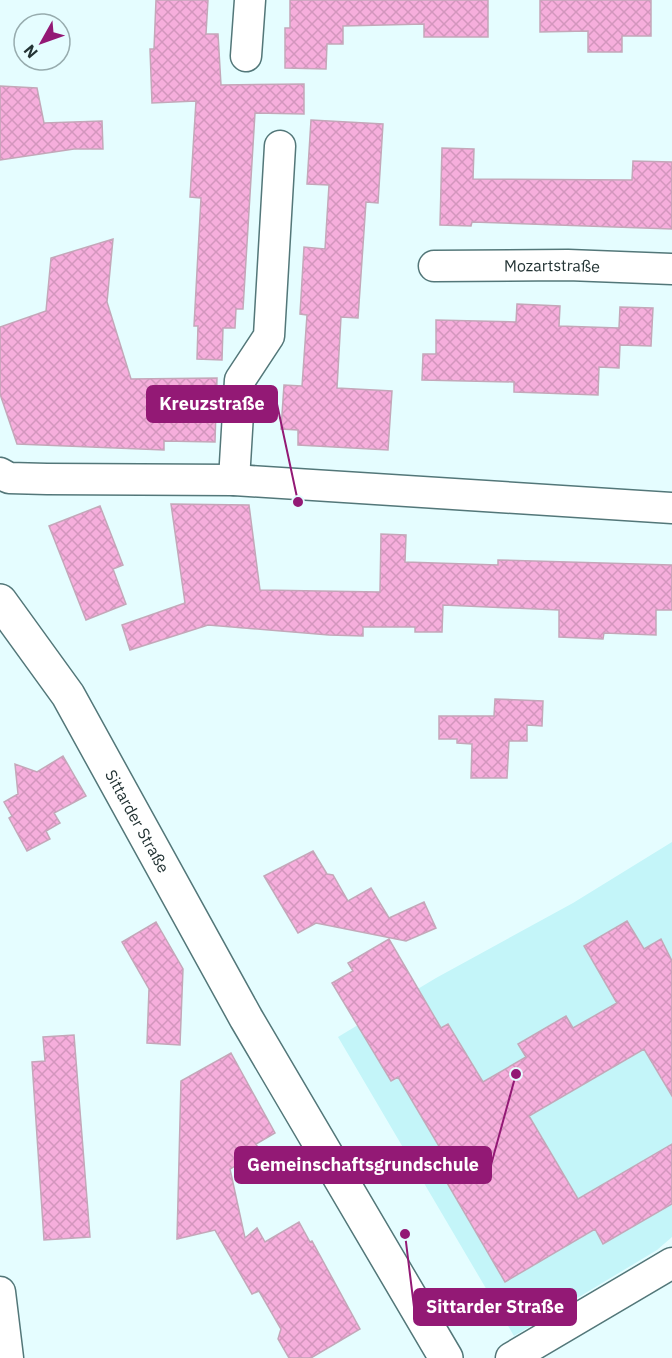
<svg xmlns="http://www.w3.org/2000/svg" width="672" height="1358" viewBox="0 0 672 1358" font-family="'IBM Plex Sans',sans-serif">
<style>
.built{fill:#c4f5f9}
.building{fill:url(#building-cross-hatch);stroke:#c4a7b9;stroke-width:1.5}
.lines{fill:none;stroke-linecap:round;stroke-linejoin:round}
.street-casing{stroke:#537779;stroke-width:33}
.secondary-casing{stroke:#537779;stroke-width:36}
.street{stroke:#fff;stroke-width:30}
.secondary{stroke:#fff;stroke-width:33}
.labels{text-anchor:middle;stroke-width:4.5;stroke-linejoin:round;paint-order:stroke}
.street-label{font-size:16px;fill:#233334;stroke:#e5fdff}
.leader{fill:none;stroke:#931975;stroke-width:2}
.callout-dot{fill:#931975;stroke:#e5fdff;stroke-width:2}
.callout{fill:#931975;stroke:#931975;stroke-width:2}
.callout-label{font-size:18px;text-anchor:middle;font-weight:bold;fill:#fff}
</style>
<defs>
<pattern id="building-cross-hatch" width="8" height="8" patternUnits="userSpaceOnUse" patternTransform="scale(1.5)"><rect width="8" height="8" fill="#f6aedc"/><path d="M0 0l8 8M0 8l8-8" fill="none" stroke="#d396bd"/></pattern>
</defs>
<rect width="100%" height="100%" fill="#e5fdff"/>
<path class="built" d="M 672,842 L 672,1237 L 657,1250 L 514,1336 L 338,1037 L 436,978 L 573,903 Z"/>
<path class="building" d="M 156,0 L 208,0 L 206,34 L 218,34 L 221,85 L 304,84 L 304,114 L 255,113 L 243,309 L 236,309 L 235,328 L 223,328 L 222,360 L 197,359 L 198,326 L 194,326 L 201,198 L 190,197 L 196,101 L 152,103 L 150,49 L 154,49 Z
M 290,0 L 488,0 L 488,37 L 424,37 L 424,24 L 343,26 L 343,44 L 327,44 L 326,69 L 285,68 L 285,28 L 290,28 Z
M 540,0 L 651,0 L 651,36 L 622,36 L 622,52 L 588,52 L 588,31 L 540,32 Z
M 0,86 L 37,88 L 44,123 L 102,121 L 103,149 L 74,149 L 0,160 Z
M 311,120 L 383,124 L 378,203 L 366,202 L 358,318 L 341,317 L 337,388 L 392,391 L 388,450 L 298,445 L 298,430 L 281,429 L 284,385 L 302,386 L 307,315 L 300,314 L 304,247 L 325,249 L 329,185 L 307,184 Z
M 442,148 L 474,149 L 473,179 L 632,180 L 633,161 L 672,162 L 672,229 L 472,222 L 471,226 L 440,225 Z
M 113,239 L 107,302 L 131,379 L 217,378 L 215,442 L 164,441 L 164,450 L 17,444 L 0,394 L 0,327 L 46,311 L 51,258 Z
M 517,304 L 560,306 L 559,326 L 619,328 L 620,307 L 653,308 L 651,346 L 620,345 L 619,368 L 599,367 L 598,395 L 514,392 L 514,382 L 422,380 L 423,354 L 436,354 L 436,320 L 516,322 Z
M 171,504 L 249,505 L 260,590 L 380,592 L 381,534 L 406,535 L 405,562 L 498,565 L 498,560 L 672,565 L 672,610 L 656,610 L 656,635 L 604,633 L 603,639 L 559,637 L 559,610 L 443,605 L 442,632 L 415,632 L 415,627 L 363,627 L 363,636 L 329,635 L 208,625 L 130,650 L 122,625 L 185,603 Z
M 100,506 L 123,565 L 113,569 L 126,604 L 86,620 L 49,526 Z
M 495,699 L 543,701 L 542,726 L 527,725 L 527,741 L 509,741 L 507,778 L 471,778 L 472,744 L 457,743 L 457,739 L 439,739 L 439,716 L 494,716 Z
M 63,756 L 86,796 L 54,813 L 60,823 L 46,831 L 50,839 L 27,851 L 9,818 L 12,816 L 4,802 L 18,794 L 15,764 L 37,772 Z
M 313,851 L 327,874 L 333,875 L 348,901 L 371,888 L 389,918 L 424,902 L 436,928 L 406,941 L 316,923 L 298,933 L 264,876 Z
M 627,921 L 644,949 L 661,939 L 672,961 L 672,1096 L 644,1049 L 529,1116 L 578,1199 L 672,1144 L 672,1204 L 603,1244 L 595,1229 L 505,1282 L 436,1164 L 446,1158 L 398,1077 L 391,1081 L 332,983 L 353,971 L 348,963 L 389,939 L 441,1028 L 448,1024 L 483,1082 L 526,1057 L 518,1044 L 566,1016 L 573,1028 L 617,1003 L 584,946 Z
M 156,922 L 183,969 L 180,1045 L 147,1043 L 149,989 L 122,942 Z
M 74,1035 L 90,1237 L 44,1240 L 32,1062 L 45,1061 L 43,1037 Z
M 231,1053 L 275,1133 L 256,1144 L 260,1151 L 230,1169 L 245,1238 L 257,1228 L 265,1242 L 299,1222 L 310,1242 L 312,1241 L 360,1329 L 311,1358 L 289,1358 L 278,1339 L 281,1329 L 259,1291 L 252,1294 L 215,1230 L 177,1239 L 181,1081 Z"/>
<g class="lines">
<defs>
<g id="street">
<path d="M 246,56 L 250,0"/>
<path id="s1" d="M 434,266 L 568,265 L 672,269"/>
<path d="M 0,473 L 9,478 L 47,479 L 234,480 L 672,508"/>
<path d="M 234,480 L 240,380 L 269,336 L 280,146"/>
<path d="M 0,1292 L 8,1358"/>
<path d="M 511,1358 L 672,1263"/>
</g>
<g id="secondary">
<path id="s2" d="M 0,601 L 68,695 L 246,1018 L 446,1358"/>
</g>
</defs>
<use href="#street" class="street-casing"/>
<use href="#secondary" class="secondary-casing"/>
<use href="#street" class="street"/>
<use href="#secondary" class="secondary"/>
</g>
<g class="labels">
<g class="street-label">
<text dy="6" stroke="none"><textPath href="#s1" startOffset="118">Mozartstraße</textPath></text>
<text dy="6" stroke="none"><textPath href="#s2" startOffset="260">Sittarder Straße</textPath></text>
</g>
</g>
<path class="leader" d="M298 502L277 404M516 1074L491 1165M405 1234L414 1307"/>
<g class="callout-dot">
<circle cx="298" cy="502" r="6"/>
<circle cx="516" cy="1074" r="6"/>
<circle cx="405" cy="1234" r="6"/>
</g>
<g class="callout">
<rect x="147" y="386" width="130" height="36" rx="6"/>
<rect x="235" y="1147" width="256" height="36" rx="6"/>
<rect x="414" y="1289" width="162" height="36" rx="6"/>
</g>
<g class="callout-label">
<text x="212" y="410">Kreuzstraße</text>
<text x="363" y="1171">Gemeinschaftsgrundschule</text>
<text x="495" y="1313">Sittarder Straße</text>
</g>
<g transform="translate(42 42) rotate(230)"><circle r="28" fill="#e5fdff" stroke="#97acae" stroke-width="1.5"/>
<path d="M0-4.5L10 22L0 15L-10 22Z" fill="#931975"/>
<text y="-9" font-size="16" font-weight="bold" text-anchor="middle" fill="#233334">N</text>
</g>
</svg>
